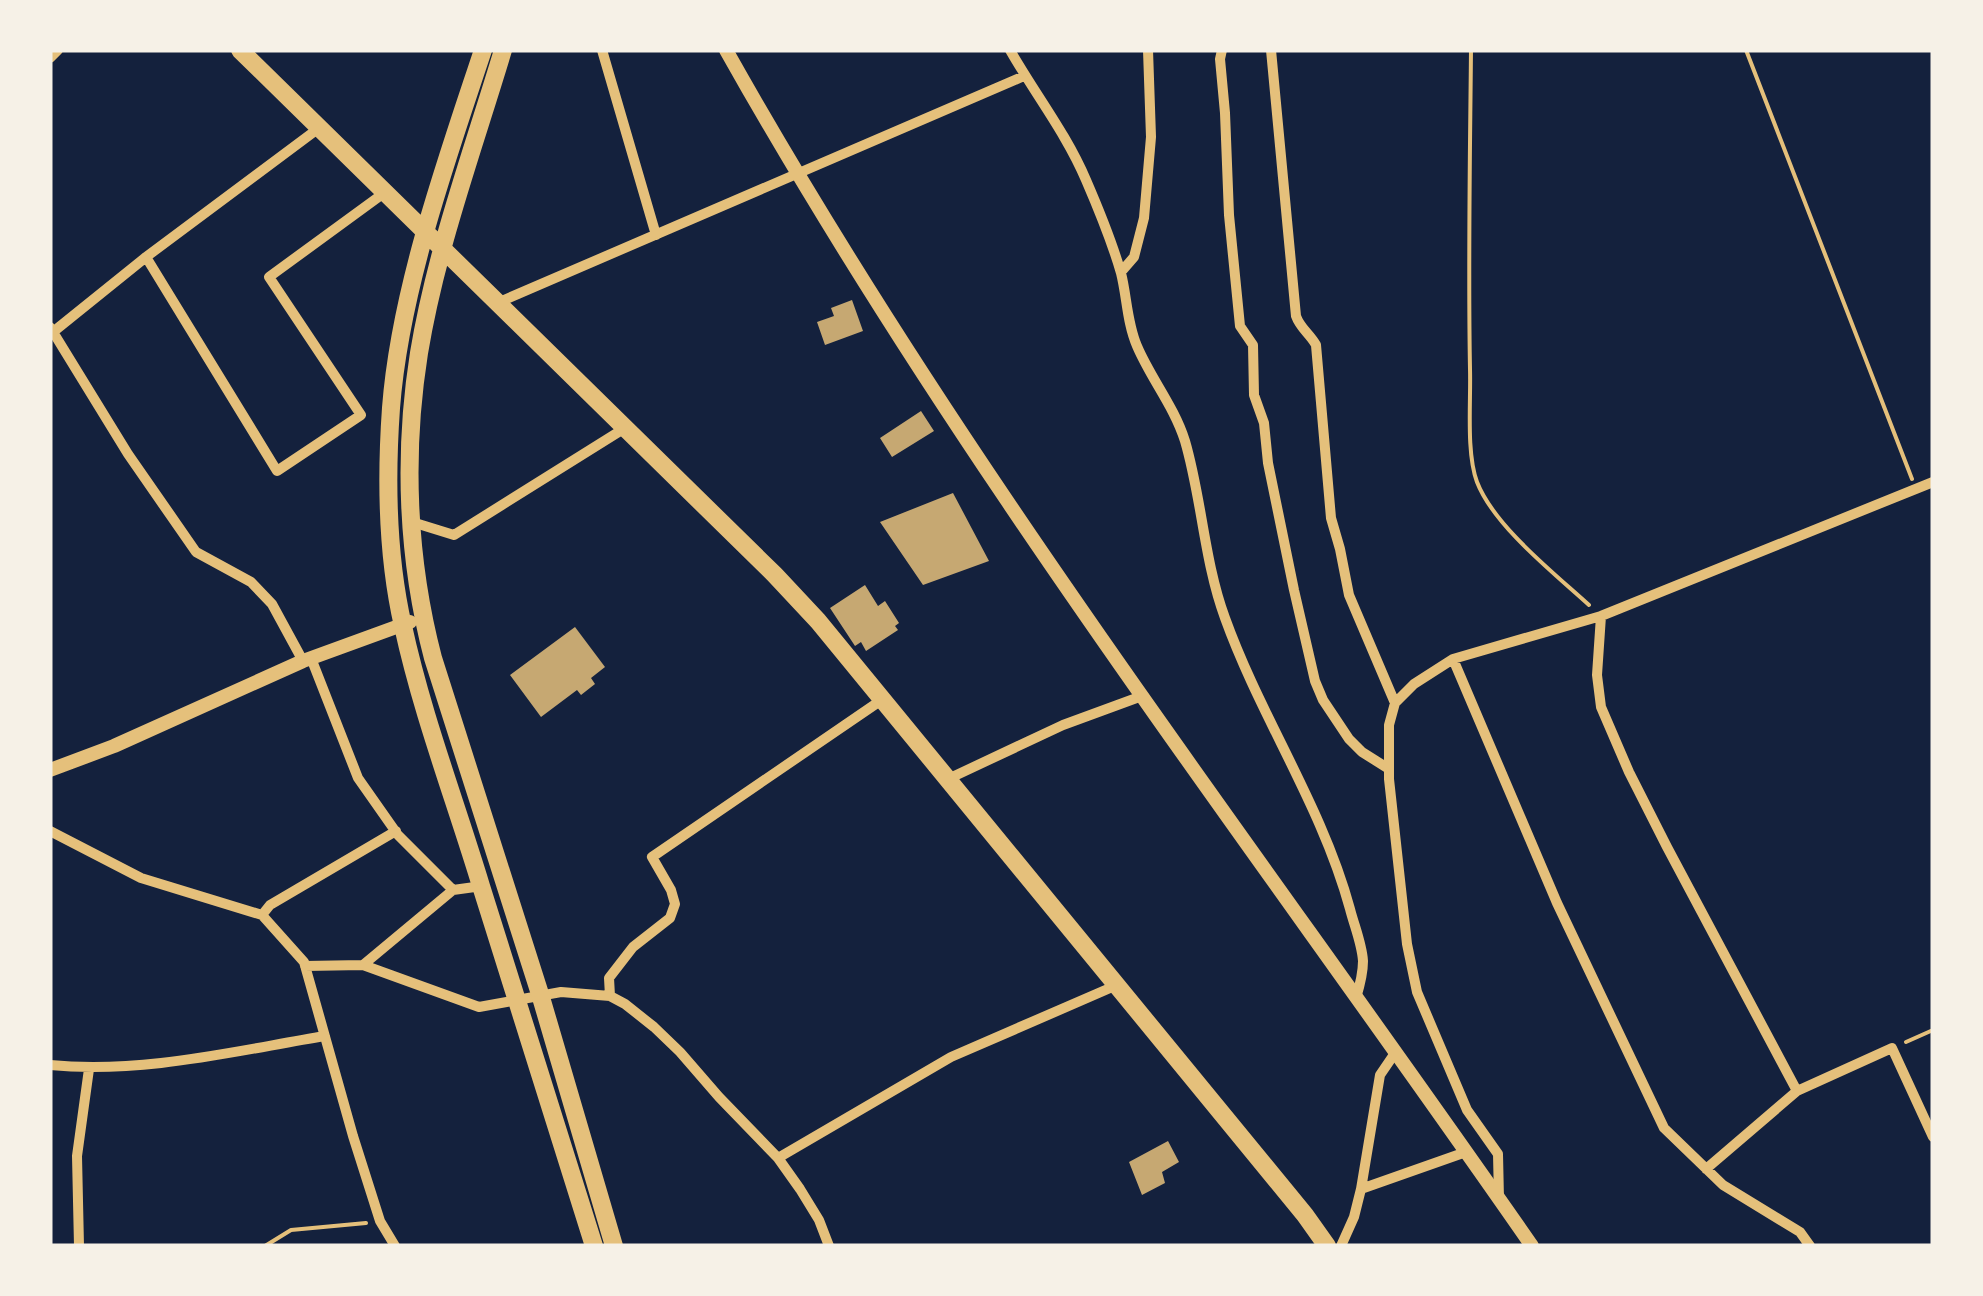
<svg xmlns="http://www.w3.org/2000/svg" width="1983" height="1296" viewBox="0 0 1983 1296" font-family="Commissioner,sans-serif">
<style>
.building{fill:#c6a872}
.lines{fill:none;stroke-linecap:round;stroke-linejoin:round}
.path{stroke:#e5c07b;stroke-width:4}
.minor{stroke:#e5c07b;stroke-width:10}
.tertiary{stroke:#e5c07b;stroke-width:14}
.trunk{stroke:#e5c07b;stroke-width:18}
</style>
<rect width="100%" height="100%" fill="#14213d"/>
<path class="building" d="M 852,300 L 863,331 L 825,345 L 817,322 L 834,316 L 831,308 Z
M 921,411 L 934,431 L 892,457 L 880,438 Z
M 953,493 L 989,561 L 923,585 L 880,522 Z
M 865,585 L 878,606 L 885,601 L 899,623 L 895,626 L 898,630 L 866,651 L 861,642 L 855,646 L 830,608 Z
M 575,627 L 605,667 L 591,678 L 595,684 L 581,695 L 577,690 L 541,717 L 510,675 Z
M 1168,1141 L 1179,1162 L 1162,1172 L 1165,1183 L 1142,1195 L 1129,1162 Z"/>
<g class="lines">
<path class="path" d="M 1471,50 C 1470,156 1468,263 1470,369 C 1471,402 1466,452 1477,482 C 1494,526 1554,573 1589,605
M 1746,50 L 1912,479
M 1906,1042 L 1933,1030
M 265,1246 L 291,1230 L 366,1223"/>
<path class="minor" d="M 602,50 L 656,235
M 1010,50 C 1035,94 1066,133 1086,180 C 1099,210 1112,242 1121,273 C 1127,297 1127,323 1137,346 C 1151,379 1174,406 1185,441 C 1202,499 1204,561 1225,618 C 1261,718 1322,806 1350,909 C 1354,925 1362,944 1363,961 C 1363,973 1360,985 1356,998
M 1222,50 L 1220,59 L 1225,113 L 1229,215 L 1240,326 L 1253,345 L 1254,395 L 1264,423 L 1268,463 L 1294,590 L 1315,681 L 1323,700 L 1349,739 L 1362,752 L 1389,769
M 1271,50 L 1296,316 C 1300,328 1310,334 1316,345 L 1331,518 L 1340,549 L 1349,595 L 1395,703
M 50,58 L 58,50
M 146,257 L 277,471 L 361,415 L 269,277 L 384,193
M 1121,272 L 1134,257 L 1144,218 L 1151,137 L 1148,50
M 497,303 L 1024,76
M 50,327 L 128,454 L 196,552 L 251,582 L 272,604 L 303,661
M 53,332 L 146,257 L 319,128
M 412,522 L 454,535 L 625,428
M 1601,616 L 1597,675 L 1601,707 L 1629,772 L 1667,847 L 1797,1091
M 311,658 L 358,778 L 398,835 L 453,890 L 482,886
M 1453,659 L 1557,903 L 1664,1128 L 1723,1185 L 1800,1232 L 1810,1246
M 948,779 L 1063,725 L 1142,696
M 50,831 L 141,878 L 262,915 L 304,962 L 353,1136 L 380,1221 L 395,1246
M 262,915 L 270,905 L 396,831
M 363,965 L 453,890
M 305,966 L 363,965 L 479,1007 L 561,992 L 610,996 L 625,1004 L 654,1027 L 680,1052 L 719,1097 L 778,1158 L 800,1189 L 819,1220 L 829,1246
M 610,996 L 609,978 L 633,947 L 670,918 L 675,904 L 671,890 L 652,857 L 883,699
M 50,1065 C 143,1074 234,1051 325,1036
M 778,1158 L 951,1057 L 1117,985
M 1706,1169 L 1797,1091 L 1892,1048 L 1933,1137
M 1361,1189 L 1466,1152
M 1499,1199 L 1498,1154 L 1467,1110 L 1417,992 L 1407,944 L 1389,779 L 1389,725 L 1395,703 L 1414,684 L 1453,659 L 1601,616 L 1933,482
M 79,1246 L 77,1156 L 89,1069
M 1341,1246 L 1354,1217 L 1361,1189 L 1380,1075 L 1395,1053"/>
<path class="tertiary" d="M 726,50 C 962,470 1258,851 1532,1246
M 50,770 L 114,746 L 303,661 L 410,622"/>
<path class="trunk" d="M 240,50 L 775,575 L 818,621 L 1305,1215 L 1327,1246
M 483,50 C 446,162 400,290 391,408 C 386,479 387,556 403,626 C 422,714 455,800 481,886 C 519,1006 556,1126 594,1246
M 503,50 C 473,150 436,250 419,353 C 403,454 407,559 433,658 L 540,994 L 614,1246"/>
</g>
<rect width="1983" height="1296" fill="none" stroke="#f6f1e7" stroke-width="105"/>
</svg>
